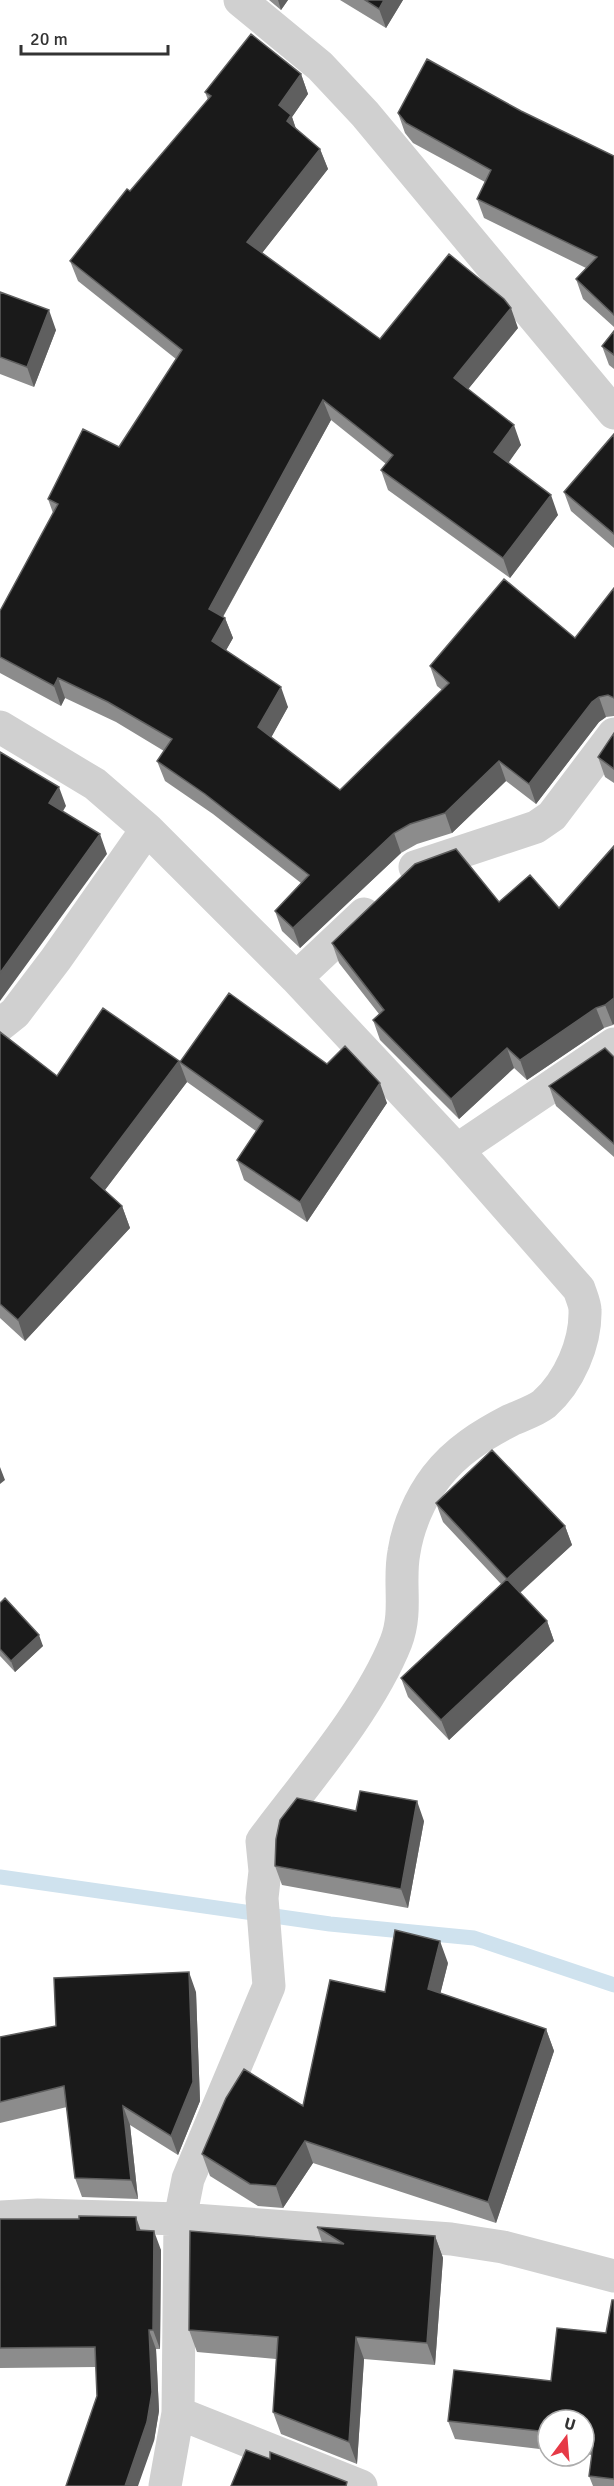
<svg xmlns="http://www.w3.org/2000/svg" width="614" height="2486" viewBox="0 0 614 2486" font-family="Signika,sans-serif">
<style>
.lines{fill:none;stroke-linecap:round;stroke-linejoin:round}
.stream{stroke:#cfe2ee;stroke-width:15}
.minor{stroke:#d0d0d0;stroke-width:33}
.wall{fill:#8c8c8c}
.shaded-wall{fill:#5f5f5f}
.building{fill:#1a1a1a;stroke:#5f5f5f;stroke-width:1.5}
</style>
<rect width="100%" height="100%" fill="#fff"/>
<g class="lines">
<path class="stream" d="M 0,1877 L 330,1924 L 474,1938 L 614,1985"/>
<path class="minor" d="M 240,0 L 320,66 L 365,114 L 614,413
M 0,727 L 95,784 L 147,829 L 296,978 L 457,1150 L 579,1289 C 581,1295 585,1304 585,1310 C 586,1343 569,1382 544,1404 C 535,1411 522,1415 511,1420 C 482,1435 456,1451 436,1477 C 420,1498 408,1526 404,1552 C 398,1582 408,1611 396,1642 C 369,1710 306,1782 262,1841 L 265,1871 L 262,1898 L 269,1986 L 188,2179 L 180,2219 L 178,2413 L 165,2486
M 415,867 L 536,827 L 552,816 L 614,734
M 296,978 L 364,914
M 0,1025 L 15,1013 L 56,959 L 147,829
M 457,1150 L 614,1044
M 0,2217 L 38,2215 L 180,2219 L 451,2239 L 503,2247 L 614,2276
M 178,2413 L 361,2486"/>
</g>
<path class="wall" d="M 269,0 L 288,0 L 281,10 Z
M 340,0 L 403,0 L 386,28 Z
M 301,74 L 308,94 L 292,117 L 296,129 L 320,149 L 328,169 L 262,253 L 380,339 L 518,328 L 468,389 L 521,445 L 508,462 L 558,515 L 510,578 L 388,490 L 381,470 L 386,464 L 331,420 L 223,617 L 225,618 L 233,638 L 226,650 L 288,707 L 271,737 L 340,790 L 442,690 L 437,686 L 430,666 L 575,638 L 614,588 L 614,716 L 606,717 L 599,722 L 536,804 L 506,781 L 452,833 L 417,844 L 401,853 L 300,948 L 282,931 L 275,911 L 301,883 L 213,814 L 165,781 L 157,761 L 164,751 L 116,722 L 65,698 L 61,706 L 0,673 L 0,611 L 53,513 L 48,499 L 119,447 L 176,359 L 78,281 L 70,261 L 208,100 L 205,92 Z
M 521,111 L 614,156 L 614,327 L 583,299 L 576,279 L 586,268 L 484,218 L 477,199 L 485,182 L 413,143 L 405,133 L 398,113 Z
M 0,292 L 56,330 L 34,387 L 0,374 Z
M 614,331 L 614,369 L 609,365 L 602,346 Z
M 614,434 L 614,548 L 571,511 L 564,492 Z
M 614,733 L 614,783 L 605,777 L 598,757 Z
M 614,846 L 613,1025 L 604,1028 L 527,1080 L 514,1068 L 459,1119 L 380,1040 L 373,1020 L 379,1014 L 339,963 L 332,943 L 499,902 L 559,908 Z
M 0,1032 L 57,1076 L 180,1062 L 327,1064 L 387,1103 L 307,1222 L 244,1180 L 237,1160 L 256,1131 L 187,1082 L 105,1190 L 122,1206 L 130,1228 L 25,1341 L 0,1318 Z
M 614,1057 L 614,1157 L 556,1106 L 549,1086 Z
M 436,1503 L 565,1526 L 572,1545 L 520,1593 L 547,1621 L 554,1641 L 449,1740 L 408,1697 L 401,1678 L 501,1584 L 443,1522 Z
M 0,1603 L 43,1646 L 15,1672 L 0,1656 Z
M 356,1811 L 424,1821 L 408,1908 L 282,1885 L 275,1866 Z
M 448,1963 L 440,1994 L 546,2029 L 554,2051 L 496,2223 L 313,2163 L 283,2208 L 258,2206 L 210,2176 L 202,2154 L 303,2106 Z
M 196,1992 L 200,2101 L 178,2155 L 130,2125 L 138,2199 L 82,2197 L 75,2178 L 67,2107 L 0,2123 L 0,2037 L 56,2026 Z
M 0,2219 L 140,2230 L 161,2250 L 160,2349 L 156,2349 L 159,2411 L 154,2441 L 97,2396 L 96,2367 L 0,2368 Z
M 317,2227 L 435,2236 L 443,2258 L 435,2365 L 364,2359 L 357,2464 L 281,2434 L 273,2412 L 276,2359 L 197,2352 L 189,2330 L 322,2242 Z
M 614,2300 L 614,2486 L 593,2486 L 589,2476 L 592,2455 L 584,2454 L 584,2420 L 548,2420 L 548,2450 L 455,2439 L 448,2421 L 551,2381 L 606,2333 Z"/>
<path class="shaded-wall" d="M 278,0 L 288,0 L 281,10 Z
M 384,0 L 403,0 L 386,28 L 379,9 Z
M 301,74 L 308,94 L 292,117 L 298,135 L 294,141 L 279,105 Z
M 320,149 L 328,169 L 255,262 L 247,242 Z
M 511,308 L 518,328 L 461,398 L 454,378 Z
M 49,310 L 56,330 L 34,387 L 27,367 Z
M 323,400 L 331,420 L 216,629 L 209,609 Z
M 514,425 L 521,445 L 502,472 L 494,452 Z
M 551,495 L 558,515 L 510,578 L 503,558 Z
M 225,618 L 233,638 L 220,661 L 212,641 Z
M 58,678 L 65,698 L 61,706 L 54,686 Z
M 281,687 L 288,707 L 266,747 L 258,727 Z
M 599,697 L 606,717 L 599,722 L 536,804 L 529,784 L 592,702 Z
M 499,761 L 506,781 L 452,833 L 445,813 Z
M 59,787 L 66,806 L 56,823 L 49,803 Z
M 394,833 L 401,853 L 300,948 L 293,928 Z
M 100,834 L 107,854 L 0,1001 L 0,973 Z
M 614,998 L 614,1024 L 613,1025 L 605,1005 Z
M 596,1008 L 604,1028 L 527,1080 L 520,1060 Z
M 507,1048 L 514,1068 L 459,1119 L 451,1099 Z
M 179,1061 L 187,1082 L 98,1199 L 91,1178 Z
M 380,1083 L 387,1103 L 307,1222 L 300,1202 Z
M 122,1206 L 130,1228 L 25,1341 L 18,1320 Z
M 0,1467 L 5,1480 L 0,1484 Z
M 565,1526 L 572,1545 L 514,1598 L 507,1579 Z
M 547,1621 L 554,1641 L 449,1740 L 441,1720 Z
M 39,1635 L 43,1646 L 15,1672 L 11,1661 Z
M 417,1801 L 424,1821 L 408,1908 L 401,1889 Z
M 440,1941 L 448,1963 L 436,2011 L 428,1989 Z
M 189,1972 L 196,1992 L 200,2101 L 178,2155 L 171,2136 Z
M 546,2029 L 554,2051 L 496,2223 L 488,2202 Z
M 123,2106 L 130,2125 L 138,2199 L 131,2180 Z
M 305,2141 L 313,2163 L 283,2208 L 276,2186 Z
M 136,2217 L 143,2237 L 137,2230 Z
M 154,2231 L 161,2250 L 160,2349 L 153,2330 Z
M 435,2236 L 443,2258 L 435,2365 L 427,2343 Z
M 149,2330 L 156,2349 L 159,2411 L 154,2441 L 138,2486 L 125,2486 Z
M 356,2337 L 364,2359 L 357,2464 L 349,2442 Z"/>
<path class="building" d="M 365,0 L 384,0 L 379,9 Z
M 251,34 L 301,74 L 279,105 L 291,115 L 287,121 L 320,149 L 247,242 L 380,339 L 449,254 L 504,299 L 511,308 L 454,378 L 514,425 L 494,452 L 551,495 L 503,558 L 381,470 L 393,455 L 323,400 L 209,609 L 225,618 L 212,641 L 281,687 L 258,727 L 340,790 L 449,683 L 430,666 L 504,579 L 575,638 L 614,588 L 614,698 L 608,695 L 599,697 L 592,702 L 529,784 L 499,761 L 445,813 L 410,824 L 394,833 L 293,928 L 275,911 L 309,875 L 205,794 L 157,761 L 172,739 L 108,702 L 58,678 L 54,686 L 0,657 L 0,611 L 58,504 L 48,499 L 83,429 L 119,447 L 182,350 L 70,261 L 127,189 L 130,191 L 211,96 L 205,92 Z
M 427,59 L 521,111 L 614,156 L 614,315 L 576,279 L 597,257 L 477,199 L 491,170 L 406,123 L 398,113 Z
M 0,292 L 49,310 L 27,367 L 0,357 Z
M 614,331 L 614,355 L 602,346 Z
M 614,434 L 614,534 L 564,492 Z
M 614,733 L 614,769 L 598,757 Z
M 0,752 L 59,787 L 49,803 L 100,834 L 0,973 Z
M 614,846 L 614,998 L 605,1005 L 596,1008 L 520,1060 L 507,1048 L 451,1099 L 373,1020 L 384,1010 L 332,943 L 415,864 L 456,849 L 499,902 L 530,875 L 559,908 Z
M 229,993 L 327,1064 L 345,1046 L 380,1083 L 300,1202 L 237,1160 L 263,1121 L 180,1062 Z
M 103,1008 L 179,1061 L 91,1178 L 122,1206 L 18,1320 L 0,1304 L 0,1032 L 57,1076 Z
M 605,1048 L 614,1057 L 614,1144 L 549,1086 Z
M 492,1450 L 565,1526 L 507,1579 L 436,1503 Z
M 507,1579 L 547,1621 L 441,1720 L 401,1678 Z
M 5,1598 L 39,1635 L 11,1661 L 0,1649 L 0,1603 Z
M 360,1791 L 417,1801 L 401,1889 L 275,1866 L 276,1839 L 280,1820 L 297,1798 L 356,1811 Z
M 395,1930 L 440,1941 L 428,1989 L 546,2029 L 488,2202 L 305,2141 L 276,2186 L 250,2184 L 202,2154 L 226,2098 L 244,2069 L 303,2106 L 330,1980 L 385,1992 Z
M 189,1972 L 193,2082 L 171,2136 L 123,2106 L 131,2180 L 75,2178 L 64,2086 L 0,2102 L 0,2037 L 56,2026 L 54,1978 Z
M 79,2216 L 136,2217 L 137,2230 L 154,2231 L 153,2330 L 149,2330 L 152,2392 L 147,2422 L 125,2486 L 66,2486 L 97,2396 L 95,2347 L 0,2348 L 0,2219 L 79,2219 Z
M 317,2227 L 435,2236 L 427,2343 L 356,2337 L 349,2442 L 273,2412 L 278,2337 L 189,2330 L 190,2231 L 344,2244 Z
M 612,2300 L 614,2300 L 614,2479 L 589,2476 L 594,2438 L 584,2437 L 584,2420 L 548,2420 L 548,2432 L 448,2421 L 454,2370 L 551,2381 L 557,2328 L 606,2333 Z
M 246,2450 L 270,2459 L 270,2452 L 347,2482 L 346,2486 L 231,2486 Z"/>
<g transform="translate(566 2438) rotate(16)"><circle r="28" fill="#ffffff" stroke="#adadad" stroke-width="1.5"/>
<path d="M0-4.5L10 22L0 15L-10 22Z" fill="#e63946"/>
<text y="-9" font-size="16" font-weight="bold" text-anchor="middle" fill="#333333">U</text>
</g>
<path d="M21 45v9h147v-9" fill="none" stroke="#333333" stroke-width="3"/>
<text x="30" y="45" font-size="18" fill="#333333" stroke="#ffffff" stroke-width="4.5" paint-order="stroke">20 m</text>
</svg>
